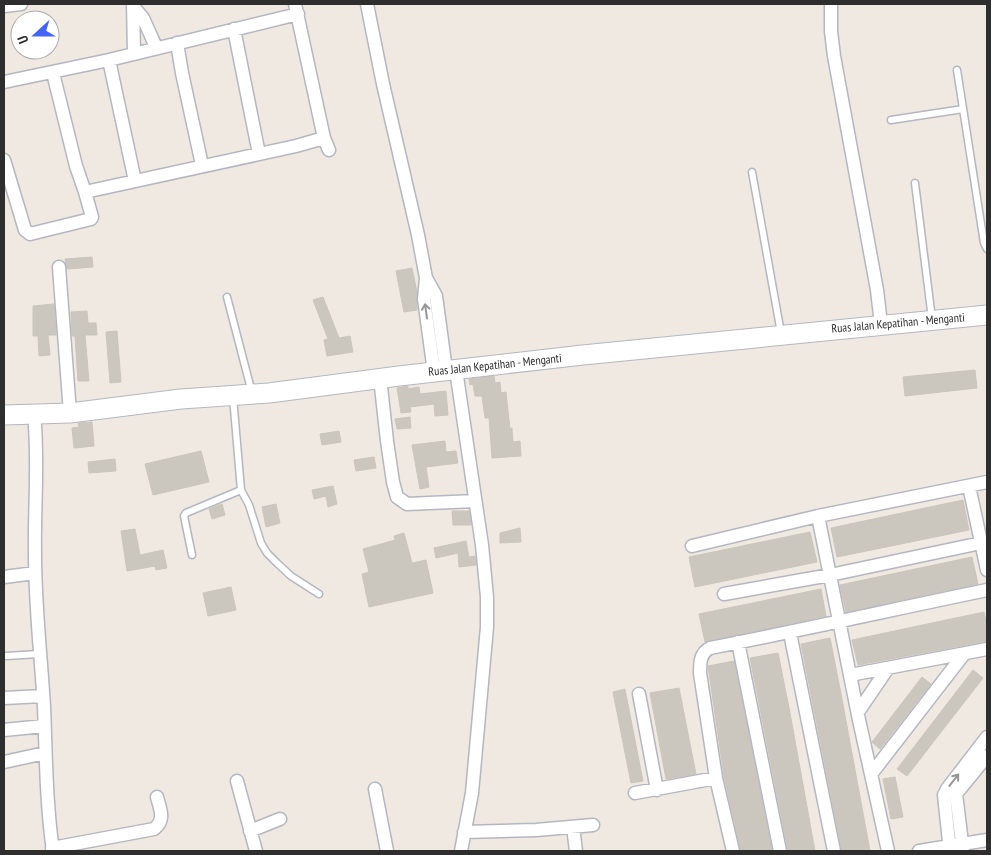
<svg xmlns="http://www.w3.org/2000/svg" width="991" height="855" viewBox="0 0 991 855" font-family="'PT Sans Narrow',sans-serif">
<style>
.building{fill:#cbc7bf;stroke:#cbc5ba}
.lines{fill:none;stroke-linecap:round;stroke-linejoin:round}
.service-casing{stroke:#b4b7c1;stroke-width:9}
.minor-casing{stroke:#b4b7c1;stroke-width:15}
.secondary-casing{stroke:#b4b7c1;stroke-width:21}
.service{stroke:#fff;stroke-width:6}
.minor{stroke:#fff;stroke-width:12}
.secondary{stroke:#fff;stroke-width:19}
.oneway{stroke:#969696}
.labels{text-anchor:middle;stroke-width:4.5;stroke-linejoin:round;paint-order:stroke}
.street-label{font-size:12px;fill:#2e2e2e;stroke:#fff}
</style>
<rect width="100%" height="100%" fill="#efe9e1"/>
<path class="building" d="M 92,257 L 93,267 L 67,269 L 65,259 Z
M 412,268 L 417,292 L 417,310 L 404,312 L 396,271 Z
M 323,297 L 339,338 L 350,336 L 353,352 L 327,356 L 324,340 L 328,339 L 313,300 Z
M 54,304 L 56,335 L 48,335 L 50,355 L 39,356 L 38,336 L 33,336 L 33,306 Z
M 87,311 L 88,323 L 96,323 L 97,335 L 85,335 L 89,381 L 78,381 L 75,336 L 72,336 L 71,312 Z
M 117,331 L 121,382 L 110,383 L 106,332 Z
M 975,370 L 977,388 L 905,396 L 903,377 Z
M 494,376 L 495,383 L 500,382 L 501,393 L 506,392 L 510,429 L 512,428 L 513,442 L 520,441 L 521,456 L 492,458 L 489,418 L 485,418 L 482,396 L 475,396 L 473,384 L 470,385 L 469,379 Z
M 408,386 L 408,389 L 419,387 L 420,394 L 446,391 L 448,415 L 435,416 L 434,404 L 410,407 L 411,412 L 401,413 L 397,388 Z
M 410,417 L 411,428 L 397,429 L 395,419 Z
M 92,422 L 94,446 L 74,448 L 72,428 L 79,427 L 78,423 Z
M 339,431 L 341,442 L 322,445 L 320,434 Z
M 445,441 L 446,452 L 456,451 L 458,463 L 426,467 L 429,487 L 420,489 L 412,445 Z
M 201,451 L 209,482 L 153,495 L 145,464 Z
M 374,457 L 376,468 L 356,471 L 354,460 Z
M 115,459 L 116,471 L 89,473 L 88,462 Z
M 333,486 L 337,504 L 328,507 L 326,496 L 314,499 L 312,490 Z
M 963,500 L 969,530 L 837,557 L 831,528 Z
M 222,504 L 225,515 L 212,519 L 209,509 Z
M 276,504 L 280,523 L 266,527 L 262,507 Z
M 452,511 L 469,511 L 471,525 L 453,525 Z
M 520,528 L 521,542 L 500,543 L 500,533 Z
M 135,529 L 140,555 L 163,550 L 167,568 L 156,570 L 155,566 L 127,571 L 121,531 Z
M 810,532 L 817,562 L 695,587 L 689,557 Z
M 404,533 L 412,563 L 426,560 L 433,593 L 369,607 L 362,574 L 369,572 L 363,549 L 395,540 L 394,536 Z
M 466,541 L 469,557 L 475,556 L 476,565 L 459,567 L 458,553 L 436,558 L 434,548 Z
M 972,557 L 978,584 L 846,612 L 840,585 Z
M 231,587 L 236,610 L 208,616 L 203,593 Z
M 821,589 L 826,616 L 705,642 L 699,614 Z
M 984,612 L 987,626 L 987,641 L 858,665 L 852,640 Z
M 830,638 L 842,699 L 870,851 L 842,851 L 801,644 Z
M 778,653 L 790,713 L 815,851 L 803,851 L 803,850 L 788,851 L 750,658 Z
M 734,661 L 772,851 L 741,851 L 724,776 L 708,666 Z
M 973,670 L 983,678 L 907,776 L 897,769 Z
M 922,677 L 931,684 L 880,749 L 872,742 Z
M 679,688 L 696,774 L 666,779 L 650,693 Z
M 625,689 L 643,781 L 631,783 L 613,692 Z
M 895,777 L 903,817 L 891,819 L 883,779 Z"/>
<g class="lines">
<defs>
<path id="service" d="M 957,70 L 984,243 L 987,249
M 891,120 L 963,109
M 752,172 L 781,333
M 915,183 L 932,319
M 227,297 L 252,393
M 233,397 L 241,490 L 249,505 L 261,543 L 267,553 L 277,563 L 291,576 L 319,594
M 192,555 L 184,516 L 186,513 L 241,490
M 6,656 L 39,654"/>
<path id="minor" d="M 133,4 L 134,53
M 295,4 L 324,138 L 329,150
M 367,4 L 383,84 L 418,235 L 426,278 L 424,299 L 434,372
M 831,4 L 831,31 L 834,56 L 877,290 L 881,324
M 4,6 L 21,4
M 133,6 L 143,18 L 156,47
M 234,29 L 259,154
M 177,43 L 182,73 L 202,165
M 109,60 L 135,181
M 53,73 L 76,166 L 85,192
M 4,82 L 109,60 L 298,14
M 4,160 L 25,230 L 30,234 L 91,219 L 92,217 L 85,192 L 296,146 L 324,138
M 59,267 L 70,413
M 426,278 L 436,296 L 446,370
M 456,370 L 482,545 L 487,597 L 487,627 L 472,793 L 461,851
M 380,378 L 387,441 L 393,482 L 397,497 L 407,504 L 475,501
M 34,414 C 39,461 34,507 35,555 C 35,606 41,656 44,707 C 46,755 46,803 53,851
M 969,486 L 987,570
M 818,516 L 859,720 L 888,851
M 692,546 L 818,516 L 987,482
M 4,577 L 35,573
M 724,594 L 830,575 L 981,543
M 790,633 L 834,851
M 738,642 L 780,851
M 850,675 L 987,649
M 639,694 L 657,790
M 4,698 L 43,696
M 858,712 L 888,668
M 4,730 L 44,726
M 4,762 L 45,753
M 872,773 L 964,654
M 237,781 L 256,851
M 375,789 L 387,851
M 635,793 L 716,778
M 573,827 L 576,851
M 250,831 L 280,819
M 464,832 L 536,830 L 593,825
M 52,848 L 154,829 C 166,820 160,809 157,797
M 733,851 L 716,778 L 700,673 C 700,663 700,653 710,648 C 802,630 895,609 987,590
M 919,851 L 987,840
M 950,851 L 944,795 L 947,789 L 987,737
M 963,851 L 956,794 L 987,756"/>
<path id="secondary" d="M 4,415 L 70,413 L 181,399 L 269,393 L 399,376 L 583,355 L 987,315"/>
</defs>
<use href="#service" class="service-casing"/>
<use href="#minor" class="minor-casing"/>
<use href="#secondary" class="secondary-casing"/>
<use href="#service" class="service"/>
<use href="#minor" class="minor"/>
<use href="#secondary" class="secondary"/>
</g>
<defs><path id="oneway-shaft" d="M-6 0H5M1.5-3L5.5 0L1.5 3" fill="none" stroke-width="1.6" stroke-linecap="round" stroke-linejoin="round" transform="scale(1.25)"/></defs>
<g class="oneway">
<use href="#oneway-shaft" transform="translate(426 311) rotate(-98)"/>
<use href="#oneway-shaft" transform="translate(954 780) rotate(-52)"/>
</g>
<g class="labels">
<g class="street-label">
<text transform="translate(898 323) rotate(-5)" y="4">Ruas Jalan Kepatihan - Menganti</text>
<text transform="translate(495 365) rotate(-6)" y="4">Ruas Jalan Kepatihan - Menganti</text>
</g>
</g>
<rect width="991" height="855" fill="none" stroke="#2e2e2e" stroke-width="10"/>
<g transform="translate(35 35) rotate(249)"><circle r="24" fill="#ffffff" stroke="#ababab"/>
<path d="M0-4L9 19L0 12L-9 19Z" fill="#4264fb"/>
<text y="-8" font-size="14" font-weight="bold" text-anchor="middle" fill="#2e2e2e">U</text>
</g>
</svg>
